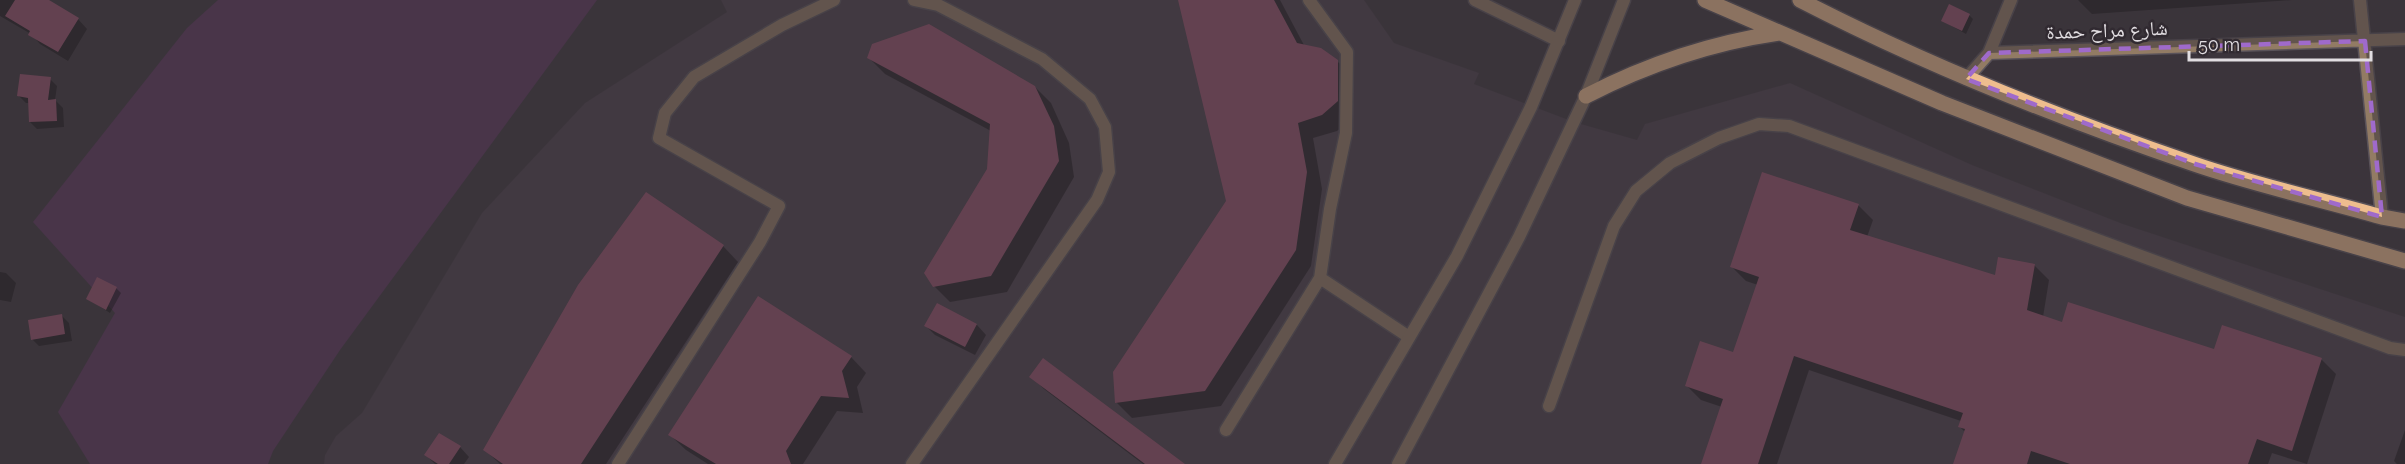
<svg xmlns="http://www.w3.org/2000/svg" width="2405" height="464" viewBox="0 0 2405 464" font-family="Raleway,'Noto Naskh Arabic',sans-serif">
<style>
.built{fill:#493e49}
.green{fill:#5b355c}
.shadow{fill:#0007}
.building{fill:#96506b}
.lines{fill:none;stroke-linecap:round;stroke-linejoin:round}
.lane-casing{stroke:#595259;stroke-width:15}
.street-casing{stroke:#595259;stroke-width:15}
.primary-casing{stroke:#595259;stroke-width:18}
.lane{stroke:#927b64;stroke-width:12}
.street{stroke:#927b64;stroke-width:12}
.primary{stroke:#eebd8e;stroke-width:15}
.marked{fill:none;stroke:#9f6acb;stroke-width:4.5;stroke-dasharray:12 8;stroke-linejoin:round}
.labels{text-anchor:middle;stroke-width:5;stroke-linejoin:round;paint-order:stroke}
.street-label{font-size:20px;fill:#e1dde1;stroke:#312a31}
</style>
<rect width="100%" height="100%" fill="#3b343b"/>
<path class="built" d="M 721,0 L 1364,0 L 1394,43 L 1479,73 L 1474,84 L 1574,122 L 1637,140 L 1645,124 L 1790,83 L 1972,165 L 2123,224 L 2405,317 L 2405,464 L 324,464 L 325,455 L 336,436 L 362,413 L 482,213 L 585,103 L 727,12 Z"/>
<path class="green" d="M 218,0 L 597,0 L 340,350 L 273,451 L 268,464 L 90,464 L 58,412 L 115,313 L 33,222 L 187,28 Z"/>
<path class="shadow" d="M 0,0 L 44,0 L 78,19 L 87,29 L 68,61 L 40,44 L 31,34 L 0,16 Z
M 1179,0 L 1280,0 L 1305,47 L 1337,61 L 1353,77 L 1353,117 L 1337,131 L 1313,138 L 1322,189 L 1311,266 L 1221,406 L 1132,418 L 1116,402 L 1227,201 Z
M 2078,0 L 2293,0 L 2092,14 Z
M 1969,15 L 1973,19 L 1966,34 L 1943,21 Z
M 869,58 L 1035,87 L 1051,103 L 1069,143 L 1074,177 L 1007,292 L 950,302 L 934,286 L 988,170 L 991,131 L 885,74 Z
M 50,79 L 57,86 L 55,100 L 63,108 L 64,127 L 37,129 L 30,122 L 30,103 L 26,103 L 19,96 Z
M 1858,205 L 1873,220 L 1867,237 L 1996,277 L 2034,265 L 2049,280 L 2043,317 L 2063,324 L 2215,351 L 2223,327 L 2322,360 L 2336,374 L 2307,464 L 2272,453 L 2268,464 L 1954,464 L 1965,432 L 1960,427 L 1961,421 L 1809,370 L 1777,464 L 1703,464 L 1722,407 L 1701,400 L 1687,386 L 1734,354 L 1758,285 L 1746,281 L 1732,267 Z
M 723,246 L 738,262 L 606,464 L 500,464 L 485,450 Z
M 0,272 L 6,273 L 16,283 L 11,302 L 0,300 Z
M 116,288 L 121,293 L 110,313 L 88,299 Z
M 937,305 L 977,325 L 986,335 L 975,355 L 935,335 L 926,326 Z
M 62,316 L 69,323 L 72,341 L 39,346 L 32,339 Z
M 851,357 L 866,373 L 857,387 L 863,413 L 837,411 L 803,464 L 708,464 L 686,450 L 670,435 Z
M 1031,376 L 1182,464 L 1143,464 L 1044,389 Z
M 2405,430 L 2405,464 L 2397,464 L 2394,461 Z
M 460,447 L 469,457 L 464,464 L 435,464 L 426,455 Z"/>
<path class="building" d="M 15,0 L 49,0 L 79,18 L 58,52 L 28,35 L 30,31 L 5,16 Z
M 1178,0 L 1274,0 L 1297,43 L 1321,48 L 1338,60 L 1338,101 L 1322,115 L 1298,123 L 1307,172 L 1296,250 L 1205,391 L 1115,403 L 1113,372 L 1226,201 Z
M 1949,4 L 1970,14 L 1962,31 L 1941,21 Z
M 929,24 L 1035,86 L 1054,126 L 1059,161 L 991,276 L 933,287 L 924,273 L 987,169 L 990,124 L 867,58 L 872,44 Z
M 20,74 L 51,77 L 48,100 L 56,99 L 57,121 L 29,122 L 28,98 L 17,96 Z
M 1762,172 L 1859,204 L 1850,230 L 1995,275 L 1998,257 L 2035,264 L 2027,310 L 2062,322 L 2068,302 L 2214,349 L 2222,325 L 2322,358 L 2292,451 L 2257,439 L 2248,464 L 2070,464 L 2031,451 L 2027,464 L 1953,464 L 1965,429 L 1958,427 L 1963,413 L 1794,356 L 1758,464 L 1701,464 L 1723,399 L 1685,386 L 1700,341 L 1733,352 L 1759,277 L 1730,267 Z
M 646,192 L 724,245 L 581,464 L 503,464 L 483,450 L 578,285 Z
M 97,277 L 117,287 L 106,310 L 86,299 Z
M 758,296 L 852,356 L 842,371 L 849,398 L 821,396 L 786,451 L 791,464 L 716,464 L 668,435 Z
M 937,303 L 977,324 L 965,347 L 924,326 Z
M 62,314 L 65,334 L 31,340 L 28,320 Z
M 1043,358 L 1087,391 L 1185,464 L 1145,464 L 1068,406 L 1029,377 Z
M 439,433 L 461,446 L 449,464 L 438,464 L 424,455 Z"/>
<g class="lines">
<defs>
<path id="lane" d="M 1309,0 L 1347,52 L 1346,133 L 1330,209 L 1320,278
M 1475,0 L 1559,41
M 1226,430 L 1320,278 L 1409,337"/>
<path id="street" d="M 2360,0 L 2382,217
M 1989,53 L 2011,0
M 1966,79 L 1989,53 L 2405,39
M 1549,406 L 1614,226 L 1636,191 L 1670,163 L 1719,138 L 1759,124 L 1789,126 L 2390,348 L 2405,350
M 618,464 L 760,242 L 779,206 L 659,138 L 665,113 L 694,77 L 782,25 L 834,0
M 912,464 L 1097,200 L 1109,172 L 1105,127 L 1090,99 L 1042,59 L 938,5 L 914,0
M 1335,464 L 1457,256 L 1531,107 L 1575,0
M 1398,464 L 1519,237 L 1586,96 L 1624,0"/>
<path id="primary" d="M 1705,0 L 1942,103 L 2187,198 L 2405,261
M 1800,0 C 1926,65 2059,118 2194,164 C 2255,185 2319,199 2382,217 L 2405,221
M 1586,96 C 1648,64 1710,43 1779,33"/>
</defs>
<use href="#lane" class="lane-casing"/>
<use href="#street" class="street-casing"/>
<use href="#primary" class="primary-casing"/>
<use href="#lane" class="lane"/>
<use href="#street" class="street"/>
<use href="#primary" class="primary"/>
</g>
<path d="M0 0H2405V464H0ZM 2365,41 L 2382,217 L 2195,164 L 1966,79 L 1989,53 Z" fill="#3b343b" fill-opacity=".55" fill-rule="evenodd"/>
<path class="marked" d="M 2365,41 L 2382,217 L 2195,164 L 1966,79 L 1989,53 Z"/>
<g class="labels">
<g class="street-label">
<text transform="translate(2107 30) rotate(-2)" y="7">شارع مراح حمدة</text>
</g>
</g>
<path d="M2189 51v9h182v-9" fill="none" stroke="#e1dde1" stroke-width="3"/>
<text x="2198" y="51" font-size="18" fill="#e1dde1" stroke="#312a31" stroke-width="4.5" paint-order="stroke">50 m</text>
</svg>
